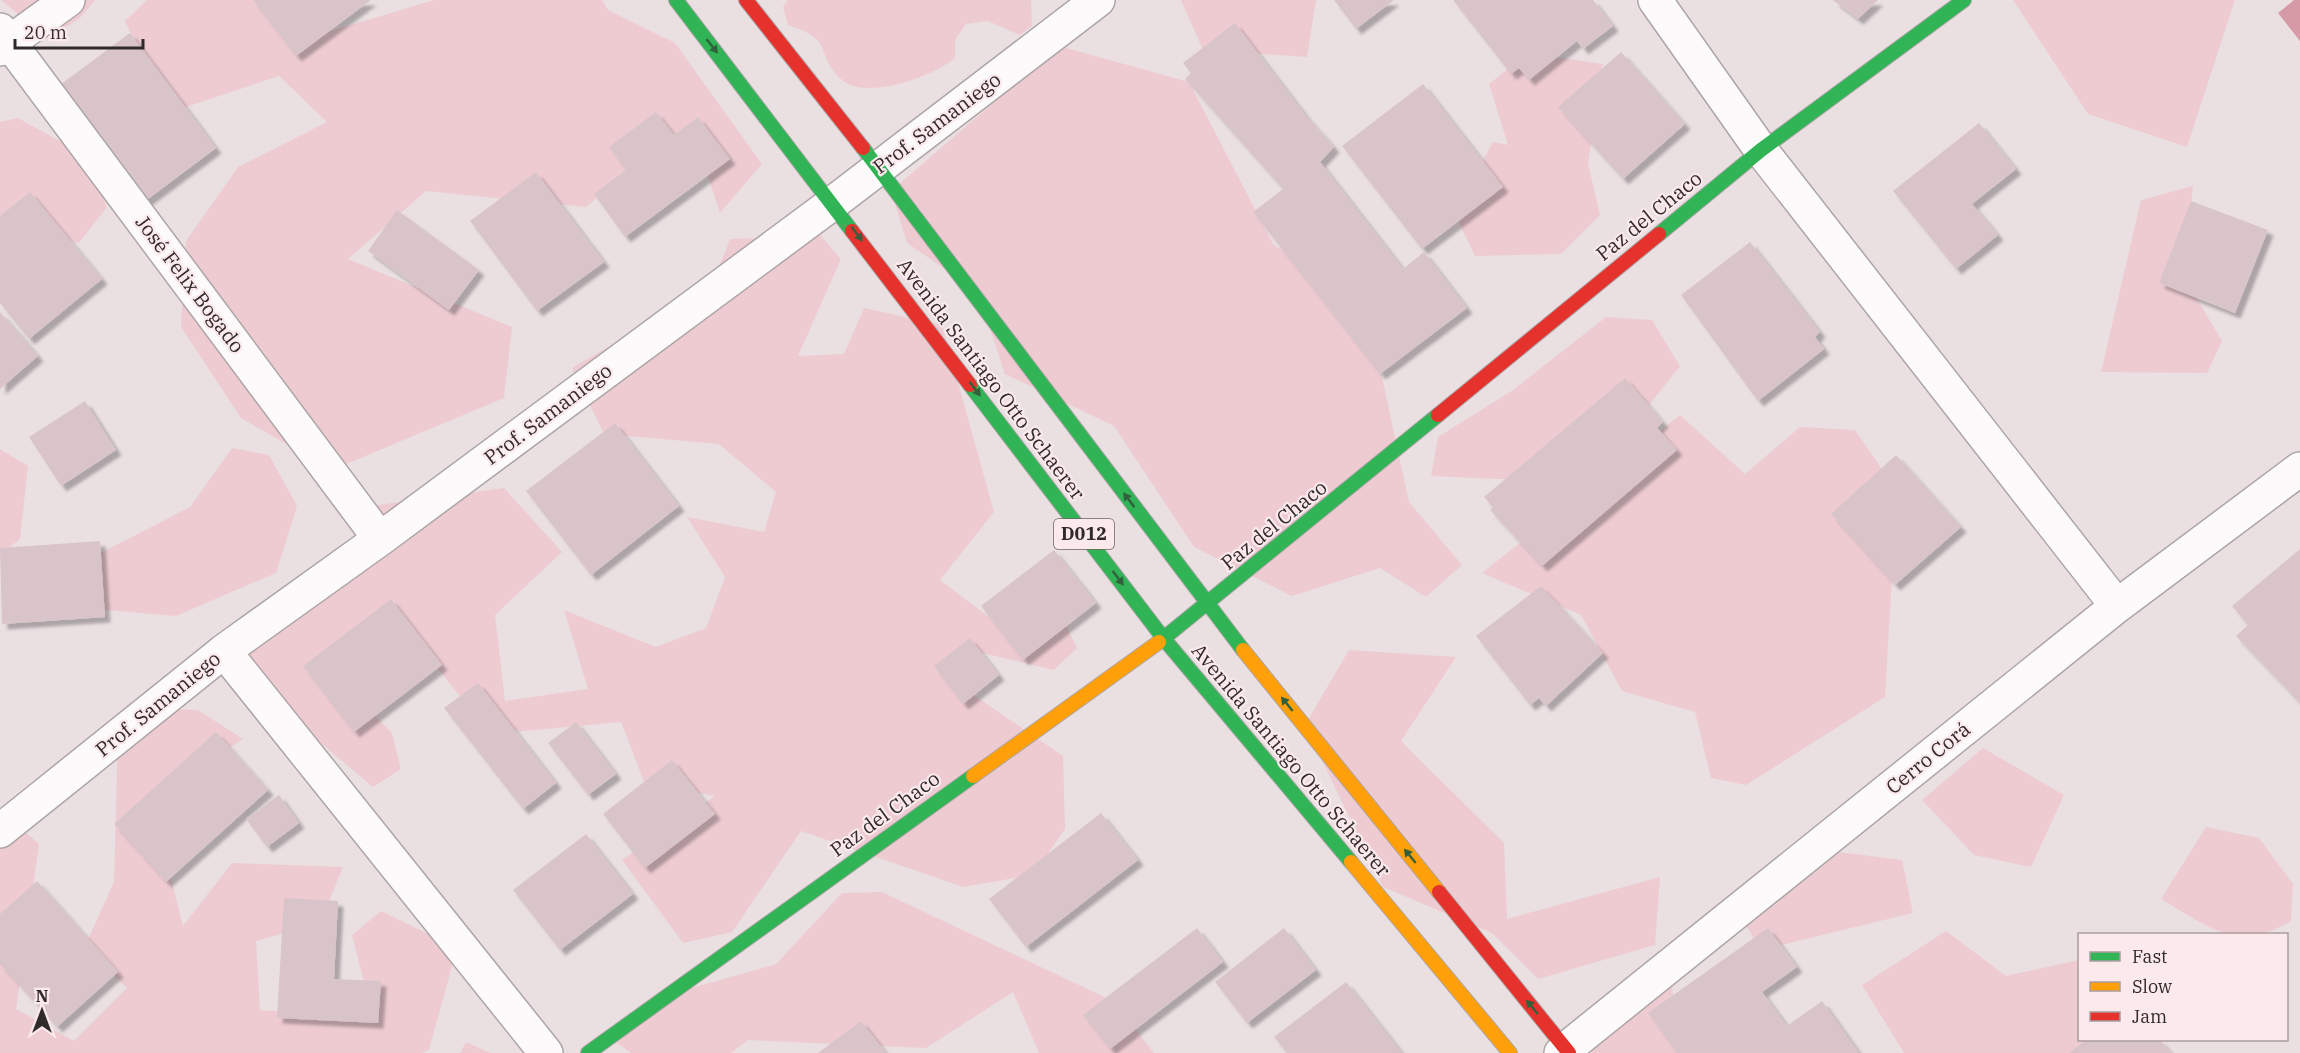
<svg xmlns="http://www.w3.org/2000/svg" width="2300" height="1053" viewBox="0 0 2300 1053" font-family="'IBM Plex Serif',serif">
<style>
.green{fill:#edcbd1}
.water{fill:#d59aa6}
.building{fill:#d9c5c9;filter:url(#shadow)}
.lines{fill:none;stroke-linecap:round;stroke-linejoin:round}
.street-casing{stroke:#ada5a7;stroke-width:36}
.fast-casing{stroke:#ada5a7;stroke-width:16}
.slow-casing{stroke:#ada5a7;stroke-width:16}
.jam-casing{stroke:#ada5a7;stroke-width:16}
.street{stroke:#fcfafb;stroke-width:33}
.fast{stroke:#30b455;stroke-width:14}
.slow{stroke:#ff9f0a;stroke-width:14}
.jam{stroke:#e5322d;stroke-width:14}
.oneway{fill:#31613c}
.labels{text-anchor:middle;stroke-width:4.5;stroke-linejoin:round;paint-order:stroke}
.shield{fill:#fbe9ec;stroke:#6e6365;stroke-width:1.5}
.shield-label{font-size:18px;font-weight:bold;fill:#312a2b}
.street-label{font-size:20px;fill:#312a2b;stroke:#fbe9ec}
</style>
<defs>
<filter id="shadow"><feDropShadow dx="5.5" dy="5.5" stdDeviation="1.5" flood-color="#0004"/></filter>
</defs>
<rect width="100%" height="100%" fill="#eae0e2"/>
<path class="green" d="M 1,0 L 95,0 L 80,18 L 48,39 Z
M 147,0 L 258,0 L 304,39 L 434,0 L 602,0 L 608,10 L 675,43 L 762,164 L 720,213 L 700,152 L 666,140 L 586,207 L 426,191 L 348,259 L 512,327 L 504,398 L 332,470 L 241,418 L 181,327 L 186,241 L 238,167 L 327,122 L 279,76 L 168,113 L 125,21 Z
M 788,0 L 1031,0 L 1032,26 L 1020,35 L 988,21 L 966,24 L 955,40 L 955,58 C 934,76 864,102 841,79 C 814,54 836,40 788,25 L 783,7 Z
M 1181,0 L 1316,0 L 1307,57 L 1203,50 Z
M 2013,0 L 2235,0 L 2187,147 L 2088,114 Z
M 1059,46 L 1189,82 L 1273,244 L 1366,303 L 1409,502 L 1462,565 L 1426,597 L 1380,568 L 1292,596 L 1194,547 L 1114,426 L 1005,374 L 978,292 L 907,243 L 891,191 Z
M 1528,53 L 1603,64 L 1588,163 L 1600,215 L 1561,254 L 1475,256 L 1454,212 L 1493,142 L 1508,145 L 1489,84 Z
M 18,118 L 85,155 L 107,207 L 79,243 L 0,226 L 0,122 Z
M 2193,186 L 2184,277 L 2222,341 L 2207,373 L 2101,372 L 2141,200 Z
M 821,236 L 841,259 L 798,356 L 844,354 L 864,308 L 942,325 L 994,512 L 940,580 L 993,620 L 1062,617 L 1077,648 L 1054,670 L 965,649 L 943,674 L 1063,756 L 1065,829 L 1033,875 L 963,887 L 801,831 L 732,932 L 683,943 L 622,860 L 715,796 L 644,782 L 621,722 L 491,734 L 415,641 L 329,668 L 392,733 L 401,769 L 373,787 L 247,681 L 250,628 L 328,582 L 370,506 L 504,488 L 562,552 L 495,615 L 505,701 L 588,689 L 564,610 L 656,647 L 706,628 L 725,577 L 687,517 L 764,532 L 776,492 L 719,444 L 604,434 L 572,368 L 711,287 L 730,239 Z
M 1606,317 L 1652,320 L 1680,366 L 1588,483 L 1431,476 L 1438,437 L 1513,390 Z
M 1680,415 L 1745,474 L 1800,427 L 1855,430 L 1897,491 L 1885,697 L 1746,785 L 1711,778 L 1695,712 L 1622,691 L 1581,615 L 1482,573 Z
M 232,448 L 269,455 L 297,506 L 276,573 L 176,616 L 105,610 L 91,558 L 190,507 Z
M 0,449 L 28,466 L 20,539 L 0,555 Z
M 1349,650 L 1456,657 L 1401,741 L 1504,843 L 1507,919 L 1660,877 L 1655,945 L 1538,979 L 1492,933 L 1383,887 L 1305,725 Z
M 140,708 L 198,710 L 243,739 L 151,800 L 183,926 L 232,863 L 343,867 L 320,923 L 256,941 L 260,1010 L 373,1018 L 352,935 L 381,911 L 457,948 L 429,1050 L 422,1053 L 0,1053 L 0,827 L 15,823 L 39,844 L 16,1009 L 74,1041 L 127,988 L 84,948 L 114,882 L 118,737 Z
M 1983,748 L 2064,795 L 2031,867 L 1974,855 L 1922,800 Z
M 2206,827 L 2259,838 L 2293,884 L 2291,921 C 2236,953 2209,927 2161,899 Z
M 1823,850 L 1902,860 L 1913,913 L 1761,950 L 1735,908 Z
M 882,892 L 1115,1002 L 1154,1053 L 1039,1053 L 1013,992 L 926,1048 L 748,1040 L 731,1053 L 631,1053 L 616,1042 L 653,999 L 776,964 L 842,893 Z
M 1946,931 L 2006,976 L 2079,960 L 2080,1040 L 2137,1040 L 2117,1053 L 1904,1053 L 1862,985 Z
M 1669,965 L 1677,1025 L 1701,1053 L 1592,1053 L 1594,1017 Z
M 466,1042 L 491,1053 L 460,1053 Z"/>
<path class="water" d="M 2294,0 L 2300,0 L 2300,41 L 2278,13 Z"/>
<path class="building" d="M 253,0 L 371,0 L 296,56 Z
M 1334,0 L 1394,0 L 1356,29 Z
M 1453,0 L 1593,0 L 1613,26 L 1583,49 L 1577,41 L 1529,80 L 1519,68 L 1511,74 Z
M 1833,0 L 1878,0 L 1858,19 Z
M 1235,23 L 1306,116 L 1334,147 L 1320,162 L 1403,269 L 1424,252 L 1467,308 L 1380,374 L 1253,212 L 1283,189 L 1185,79 L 1191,73 L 1183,63 Z
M 130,33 L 216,148 L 140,205 L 53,90 Z
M 1621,52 L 1685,124 L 1623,179 L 1558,107 Z
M 1423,84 L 1503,187 L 1422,249 L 1342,146 Z
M 656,112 L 674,135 L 698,117 L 730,159 L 625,237 L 594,194 L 626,170 L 609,147 Z
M 1979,123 L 2016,169 L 1972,204 L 1998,235 L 1956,269 L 1893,191 Z
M 536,172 L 604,262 L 537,311 L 470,221 Z
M 30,192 L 102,279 L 29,339 L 0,303 L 0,216 Z
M 2191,201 L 2268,230 L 2235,313 L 2159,283 Z
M 397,210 L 479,270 L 449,310 L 368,251 Z
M 1750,242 L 1820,332 L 1815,337 L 1824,349 L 1758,401 L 1681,295 Z
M 0,312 L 38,356 L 0,389 Z
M 1625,378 L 1663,422 L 1657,428 L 1677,450 L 1542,566 L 1490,510 L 1493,507 L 1484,497 Z
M 85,401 L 116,450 L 61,486 L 29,437 Z
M 615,423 L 679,506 L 591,575 L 526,491 Z
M 1896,455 L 1961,527 L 1895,585 L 1831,514 Z
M 100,541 L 105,617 L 2,624 L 0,548 Z
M 2300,549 L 2300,703 L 2236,636 L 2248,625 L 2232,606 Z
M 1054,550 L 1096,603 L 1023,660 L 981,606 Z
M 1541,586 L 1603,653 L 1546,706 L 1539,698 L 1530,705 L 1476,636 Z
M 391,599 L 442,665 L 354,732 L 303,666 Z
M 970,638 L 999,675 L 963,704 L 934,666 Z
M 478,683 L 556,783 L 523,809 L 444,708 Z
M 576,722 L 616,774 L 588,795 L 548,743 Z
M 216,732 L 268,790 L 166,882 L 114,824 Z
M 672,760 L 715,814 L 645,868 L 603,814 Z
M 279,795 L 299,823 L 267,847 L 246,819 Z
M 1101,813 L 1138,860 L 1026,947 L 989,899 Z
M 586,834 L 633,894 L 560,950 L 513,890 Z
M 37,881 L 118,972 L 57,1027 L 0,964 L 0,914 Z
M 284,898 L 338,901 L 334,979 L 381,981 L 378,1023 L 277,1018 Z
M 1197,928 L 1223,962 L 1110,1049 L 1083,1015 Z
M 1284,928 L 1316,970 L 1247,1023 L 1215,982 Z
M 1768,928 L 1797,967 L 1762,992 L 1787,1026 L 1822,1001 L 1859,1053 L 1677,1053 L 1648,1013 Z
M 1346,982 L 1402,1053 L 1287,1053 L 1274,1037 Z
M 861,1021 L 886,1053 L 818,1053 Z
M 2086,1040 L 2160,1040 L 2171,1053 L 2069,1053 Z"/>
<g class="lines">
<defs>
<path id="street" d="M 1655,0 L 1761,150 L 2117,606
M 0,30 L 380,539
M 0,49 L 68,0
M 224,651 L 546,1053
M 0,831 L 224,651 L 380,539 L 833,203 L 1098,0
M 1561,1053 L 2117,606 L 2300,469"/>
<path id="fast" d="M 676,0 L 852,231
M 863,148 L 1243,650
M 1659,234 L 1761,150 L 1964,0
M 970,385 L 1164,639 L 1351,862
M 1159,642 L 1438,415
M 588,1053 L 973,776"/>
<path id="slow" d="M 1243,650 L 1439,892
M 973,776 L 1159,642
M 1351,862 L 1510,1053"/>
<path id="jam" d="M 746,0 L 863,148
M 852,231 L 970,385
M 1438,415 L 1659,234
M 1439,892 L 1569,1053"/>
</defs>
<use href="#street" class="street-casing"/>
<use href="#fast" class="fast-casing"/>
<use href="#slow" class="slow-casing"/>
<use href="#jam" class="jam-casing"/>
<use href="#street" class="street"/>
<use href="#fast" class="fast"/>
<use href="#slow" class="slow"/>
<use href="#jam" class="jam"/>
</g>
<defs><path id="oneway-solid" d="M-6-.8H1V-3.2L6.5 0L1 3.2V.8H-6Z" transform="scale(1.5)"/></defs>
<g class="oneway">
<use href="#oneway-solid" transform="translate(712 46) rotate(52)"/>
<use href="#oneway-solid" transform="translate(857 234) rotate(53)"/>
<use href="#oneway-solid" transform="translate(975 389) rotate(53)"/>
<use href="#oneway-solid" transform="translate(1129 500) rotate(-127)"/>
<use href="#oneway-solid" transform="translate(1118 578) rotate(53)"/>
<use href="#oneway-solid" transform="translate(1287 704) rotate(-129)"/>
<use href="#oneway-solid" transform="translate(1410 856) rotate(-129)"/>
<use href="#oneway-solid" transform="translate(1532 1007) rotate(-129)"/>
</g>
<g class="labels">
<rect class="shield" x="1054" y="519" width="60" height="30" rx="4.5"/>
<g class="shield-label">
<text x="1084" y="540">D012</text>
</g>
<g class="street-label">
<text transform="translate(937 123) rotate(-37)" y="7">Prof. Samaniego</text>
<text transform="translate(1649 216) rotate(-39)" y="7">Paz del Chaco</text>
<text transform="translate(190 284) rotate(53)" y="7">José Felix Bogado</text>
<text transform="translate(991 379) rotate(53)" y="7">Avenida Santiago Otto Schaerer</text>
<text transform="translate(548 414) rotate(-37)" y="7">Prof. Samaniego</text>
<text transform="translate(1274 525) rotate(-39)" y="7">Paz del Chaco</text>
<text transform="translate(158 704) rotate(-39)" y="7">Prof. Samaniego</text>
<text transform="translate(1928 758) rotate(-39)" y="7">Cerro Corá</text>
<text transform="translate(1291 760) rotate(50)" y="7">Avenida Santiago Otto Schaerer</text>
<text transform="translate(885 814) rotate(-36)" y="7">Paz del Chaco</text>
</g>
</g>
<rect x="2078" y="933" width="210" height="108" fill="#fbe9ec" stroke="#aa9d9f" stroke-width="1.5"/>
<rect x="2090" y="952" width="30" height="9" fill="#30b455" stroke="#aa9d9f" stroke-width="1.5"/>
<text x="2132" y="963" font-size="18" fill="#312a2b">Fast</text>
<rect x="2090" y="982" width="30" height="9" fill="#ff9f0a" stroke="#aa9d9f" stroke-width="1.5"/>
<text x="2132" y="993" font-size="18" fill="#312a2b">Slow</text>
<rect x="2090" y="1012" width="30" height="9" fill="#e5322d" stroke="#aa9d9f" stroke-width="1.5"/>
<text x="2132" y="1023" font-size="18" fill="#312a2b">Jam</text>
<g transform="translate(42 1011)" stroke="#fbe9ec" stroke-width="4.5" paint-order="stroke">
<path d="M0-4.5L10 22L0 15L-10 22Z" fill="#312a2b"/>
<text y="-9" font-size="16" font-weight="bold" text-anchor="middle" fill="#312a2b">N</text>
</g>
<path d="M15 39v9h128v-9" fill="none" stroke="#312a2b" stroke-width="3"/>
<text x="24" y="39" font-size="18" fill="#312a2b" stroke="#fbe9ec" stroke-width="4.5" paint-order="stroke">20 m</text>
</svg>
